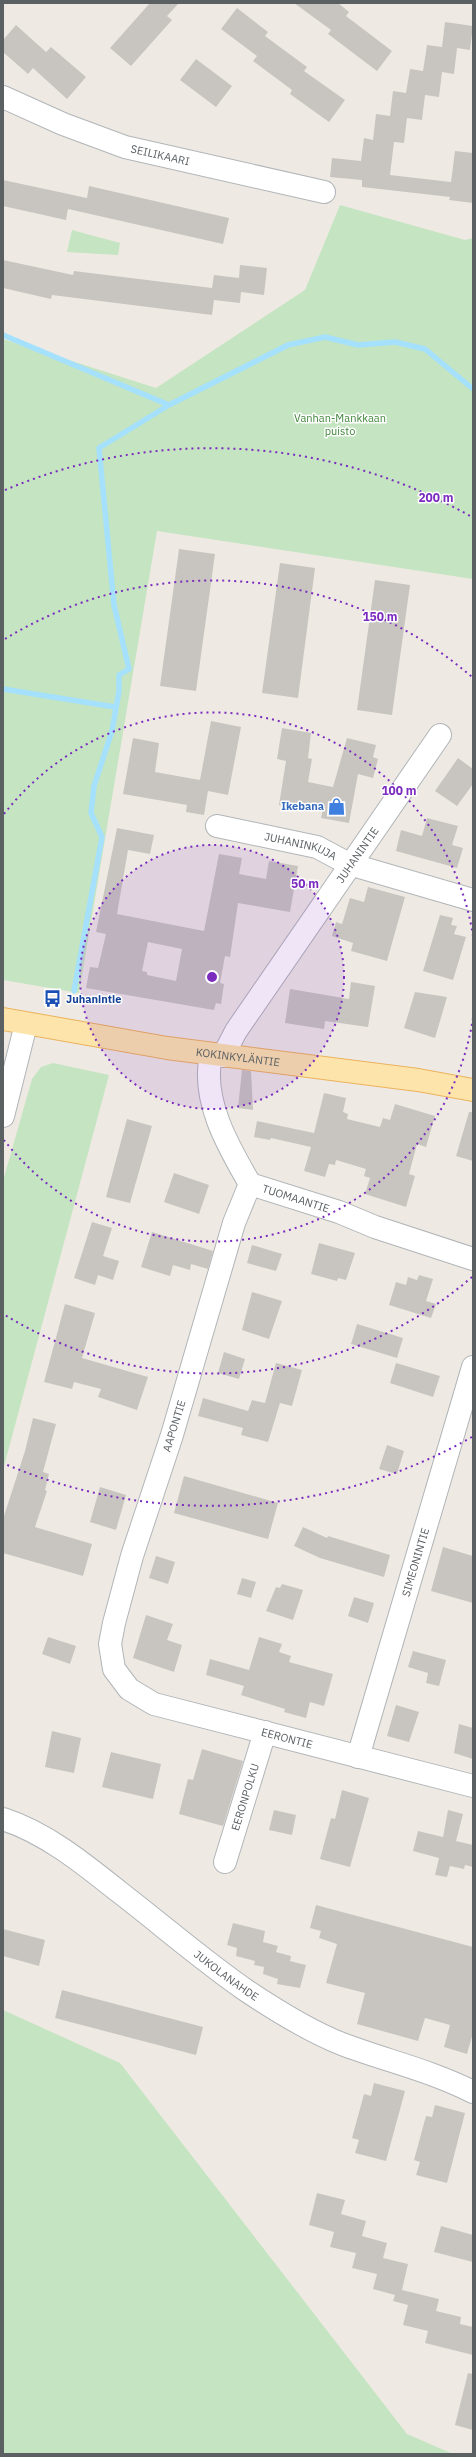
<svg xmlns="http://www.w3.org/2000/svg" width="476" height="2457" viewBox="0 0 476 2457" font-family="'IBM Plex Sans',sans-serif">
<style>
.green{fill:#c5e4c1}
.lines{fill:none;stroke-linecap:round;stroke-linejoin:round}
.stream{stroke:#a5e1fc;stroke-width:5.5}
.building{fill:#c8c5c0;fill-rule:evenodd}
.minor-casing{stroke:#b1b5b8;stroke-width:24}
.major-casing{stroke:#ecb25e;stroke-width:24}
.minor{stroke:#fff;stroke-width:22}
.major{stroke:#fce4aa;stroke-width:22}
.ring{fill:none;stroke:#7b2cbf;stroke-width:2;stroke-dasharray:2 4}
.labels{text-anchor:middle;stroke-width:3;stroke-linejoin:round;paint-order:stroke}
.street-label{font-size:11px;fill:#5b6063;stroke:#fff}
.park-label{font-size:11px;fill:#3f8539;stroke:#fff}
.shop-label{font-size:11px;font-weight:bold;fill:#366cbe;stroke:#fff;text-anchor:end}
.transit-label{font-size:11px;font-weight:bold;fill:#164399;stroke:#fff;text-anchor:start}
.centre{fill:#7b2cbf;stroke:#fff;stroke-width:2}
.ring-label{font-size:12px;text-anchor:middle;font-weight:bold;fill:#7b2cbf;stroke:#fff;stroke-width:3;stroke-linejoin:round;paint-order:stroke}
</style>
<rect width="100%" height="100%" fill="#eeeae3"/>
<path class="green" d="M 340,205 L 465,240 L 473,238 L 473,579 L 157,531 L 79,993 L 3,980 L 3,339 L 156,388 L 305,290 Z
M 72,230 L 120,243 L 118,255 L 67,252 Z
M 53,1063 L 109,1075 L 3,1470 L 3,1181 L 32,1079 L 41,1067 Z
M 3,2010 L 120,2063 L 407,2434 L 453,2454 L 3,2454 Z"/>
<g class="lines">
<path class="stream" d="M 3,335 L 169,405
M 3,689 L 115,707
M 74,991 L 102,837 L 91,813 L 94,786 L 112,731 L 119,691 L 119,675 L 129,669 L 114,605 L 99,448 L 169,405 L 288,345 L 325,337 L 358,345 L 395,342 L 425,349 L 473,389"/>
</g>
<path class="building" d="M 150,3 L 179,3 L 167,16 L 172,20 L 131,66 L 110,48 Z
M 294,3 L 338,3 L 349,12 L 346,16 L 392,51 L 377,71 L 328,34 L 331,30 Z
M 237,8 L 268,32 L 265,36 L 307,67 L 304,71 L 345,100 L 329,122 L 290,94 L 292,90 L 253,61 L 257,56 L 221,29 Z
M 445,22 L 473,26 L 470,50 L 457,48 L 454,74 L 442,72 L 439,97 L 425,95 L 422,120 L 407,118 L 404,143 L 394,142 L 390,175 L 451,182 L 455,151 L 473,153 L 473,203 L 449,200 L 450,197 L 362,187 L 362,180 L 330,177 L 332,158 L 361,161 L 364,138 L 373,140 L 376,114 L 390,116 L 393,91 L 406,93 L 410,69 L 423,71 L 427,45 L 442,47 Z
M 16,25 L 46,52 L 51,47 L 86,77 L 67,99 L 33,68 L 28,74 L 3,52 L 3,40 Z
M 196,59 L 232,86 L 216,107 L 180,80 Z
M 3,180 L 87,198 L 89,186 L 229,218 L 223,244 L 68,209 L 66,220 L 3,206 Z
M 3,260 L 73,275 L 74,271 L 212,288 L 214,275 L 239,278 L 240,265 L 267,268 L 264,295 L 241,292 L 240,303 L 214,300 L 212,315 L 52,295 L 51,299 L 3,288 Z
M 179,549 L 215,554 L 196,691 L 160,686 Z
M 280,563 L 315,568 L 298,698 L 262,693 Z
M 375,580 L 410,585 L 392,715 L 357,710 Z
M 211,721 L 241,727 L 228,795 L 208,791 L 204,815 L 186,812 L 187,805 L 123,794 L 133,738 L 159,743 L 155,772 L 200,780 Z
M 282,728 L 311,733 L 308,758 L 312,759 L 308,782 L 333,787 L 347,738 L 376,745 L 373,757 L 378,759 L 373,778 L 358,774 L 349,823 L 321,818 L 323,809 L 279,805 L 286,761 L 277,759 Z
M 458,758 L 473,769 L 473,784 L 457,806 L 435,791 Z
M 427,818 L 458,826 L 452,845 L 463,848 L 457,868 L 396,851 L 401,830 L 422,836 Z
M 117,828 L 154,835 L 150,854 L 128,850 L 117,914 L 168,924 L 204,931 L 219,854 L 242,858 L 239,874 L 266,879 L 269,861 L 298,866 L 290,912 L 238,903 L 230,957 L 225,956 L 220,983 L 224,984 L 221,1004 L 216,1003 L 214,1010 L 86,988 L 90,967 L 98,968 L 106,934 L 96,932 ZM 148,942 L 182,949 L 176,981 L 147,975 L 147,972 L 142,971 Z
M 368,887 L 405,897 L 387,961 L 351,951 L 353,943 L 332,936 L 336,922 L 342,924 L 350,898 L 364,902 Z
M 440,915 L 453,918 L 451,925 L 457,926 L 454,934 L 466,937 L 453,980 L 423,971 Z
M 351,982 L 375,986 L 368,1027 L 325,1021 L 324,1029 L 285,1023 L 290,989 L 349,999 Z
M 415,992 L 447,997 L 435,1038 L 404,1028 Z
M 242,1070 L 251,1071 L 253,1110 L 238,1108 Z
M 324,1093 L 346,1098 L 343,1112 L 348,1114 L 347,1119 L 380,1127 L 383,1118 L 390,1120 L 395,1104 L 435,1116 L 426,1147 L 417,1144 L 409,1174 L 415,1176 L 406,1207 L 365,1194 L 370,1178 L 364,1176 L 366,1169 L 336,1160 L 335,1165 L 329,1164 L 325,1177 L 304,1171 L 311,1147 L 271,1138 L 270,1140 L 254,1137 L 257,1121 L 314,1133 Z
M 469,1112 L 473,1112 L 473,1161 L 456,1156 Z
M 127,1119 L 152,1126 L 130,1203 L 106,1197 Z
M 174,1173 L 209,1185 L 199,1214 L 164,1202 Z
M 92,1222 L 112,1228 L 103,1256 L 119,1261 L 113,1280 L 98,1275 L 95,1285 L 74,1278 Z
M 152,1232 L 213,1251 L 208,1269 L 191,1264 L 190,1270 L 173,1265 L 170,1276 L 141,1267 Z
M 319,1243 L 355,1253 L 346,1280 L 338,1278 L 337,1281 L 311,1274 Z
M 252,1245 L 282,1254 L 276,1271 L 247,1263 Z
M 419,1275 L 433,1279 L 426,1301 L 436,1304 L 431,1318 L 389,1305 L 396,1282 L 406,1285 L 408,1277 L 417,1280 Z
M 252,1292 L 282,1301 L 269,1339 L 242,1330 Z
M 65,1304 L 95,1313 L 82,1358 L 148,1377 L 137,1410 L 98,1397 L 101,1389 L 74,1382 L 72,1389 L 44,1382 Z
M 357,1324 L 403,1338 L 397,1358 L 351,1344 Z
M 224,1352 L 245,1359 L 239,1379 L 218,1373 Z
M 276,1363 L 302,1370 L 292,1406 L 280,1403 L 268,1442 L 241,1435 L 243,1428 L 198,1416 L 203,1398 L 248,1411 L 252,1400 L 265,1403 Z
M 396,1363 L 440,1376 L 433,1397 L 390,1383 Z
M 33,1418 L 56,1424 L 43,1472 L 49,1474 L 45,1490 L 47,1491 L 35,1527 L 92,1544 L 83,1576 L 3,1553 L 3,1519 L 25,1451 Z
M 387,1445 L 404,1451 L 397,1474 L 379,1469 Z
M 184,1476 L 278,1503 L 268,1539 L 174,1513 Z
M 100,1487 L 126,1495 L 116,1530 L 90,1522 Z
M 303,1527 L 327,1538 L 328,1536 L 390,1555 L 384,1577 L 320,1558 L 294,1546 Z
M 443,1547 L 473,1556 L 473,1603 L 431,1591 Z
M 156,1556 L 175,1562 L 168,1584 L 149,1578 Z
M 242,1578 L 256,1582 L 251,1598 L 237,1594 Z
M 282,1584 L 303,1590 L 293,1620 L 266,1611 L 276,1587 L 280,1588 Z
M 354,1597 L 374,1603 L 368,1623 L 348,1616 Z
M 146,1615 L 173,1624 L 167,1640 L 182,1645 L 174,1672 L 133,1658 Z
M 48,1637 L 76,1646 L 70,1664 L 42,1654 Z
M 259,1637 L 282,1644 L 279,1652 L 291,1656 L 289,1662 L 333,1674 L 324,1706 L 310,1702 L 306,1718 L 284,1712 L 285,1709 L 241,1695 L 244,1686 L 206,1675 L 210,1659 L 249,1670 Z
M 413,1651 L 446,1660 L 439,1686 L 426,1683 L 428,1673 L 408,1667 Z
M 396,1705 L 419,1712 L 409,1742 L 387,1736 Z
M 459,1724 L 473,1728 L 473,1759 L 454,1753 Z
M 52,1731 L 81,1738 L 74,1773 L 45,1767 Z
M 202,1749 L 243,1761 L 223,1826 L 179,1814 L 188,1779 L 193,1780 Z
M 111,1752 L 161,1764 L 153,1799 L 102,1787 Z
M 342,1790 L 369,1798 L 350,1867 L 320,1859 L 331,1818 L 335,1819 Z
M 274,1810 L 296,1815 L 292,1835 L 269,1830 Z
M 448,1810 L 463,1814 L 456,1841 L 473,1845 L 473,1867 L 465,1865 L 464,1869 L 450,1866 L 447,1877 L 435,1875 L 439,1858 L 413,1851 L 418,1831 L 443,1837 Z
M 316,1905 L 473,1947 L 473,2033 L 467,2054 L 444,2047 L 450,2025 L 425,2018 L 418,2041 L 357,2024 L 365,1993 L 326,1983 L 337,1944 L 319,1938 L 321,1931 L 310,1928 Z
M 233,1923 L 265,1931 L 263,1942 L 278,1946 L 276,1952 L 291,1956 L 290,1961 L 306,1965 L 300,1988 L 277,1984 L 278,1979 L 263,1974 L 264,1967 L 254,1965 L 255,1961 L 236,1956 L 237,1948 L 227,1945 Z
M 3,1929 L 45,1940 L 39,1966 L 3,1956 Z
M 62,1990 L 203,2027 L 196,2055 L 55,2018 Z
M 374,2083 L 405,2091 L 386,2161 L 355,2153 L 359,2140 L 352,2138 L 364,2094 L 371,2096 Z
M 435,2105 L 465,2113 L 447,2183 L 416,2175 L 420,2162 L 414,2160 L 426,2116 L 432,2117 Z
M 317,2193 L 345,2200 L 341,2214 L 366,2221 L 362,2236 L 387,2243 L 383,2258 L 408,2264 L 402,2290 L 439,2299 L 436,2311 L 461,2317 L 460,2324 L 473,2327 L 473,2355 L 425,2343 L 428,2331 L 403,2325 L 408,2305 L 393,2301 L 395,2295 L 373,2289 L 377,2274 L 352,2268 L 356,2253 L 330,2247 L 334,2232 L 309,2225 Z
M 441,2226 L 473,2235 L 473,2262 L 434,2252 Z
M 468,2373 L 473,2374 L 473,2430 L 455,2425 Z"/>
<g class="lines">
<defs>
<g id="minor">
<path id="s1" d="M 3,97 L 63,124 L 125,147 L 324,192"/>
<path id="s2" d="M 217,826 L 317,847 L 349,864 L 473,900"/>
<path id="s3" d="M 211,1055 C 201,1100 228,1146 250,1184 L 339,1212 L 375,1227 L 473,1259"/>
<path id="s4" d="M 223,1056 L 236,1031 L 440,735"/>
<path d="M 3,1116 L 26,1024"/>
<path id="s5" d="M 250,1184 L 234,1223 L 172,1435 L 132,1556 L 114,1623 L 110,1644 L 114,1669 L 129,1689 L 154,1704 L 473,1786"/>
<path id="s6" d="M 358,1757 L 473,1367"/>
<path id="s7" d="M 3,1819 C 46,1833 83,1863 118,1891 C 161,1924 202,1960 247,1991 C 277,2011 309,2031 342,2044 C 387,2061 429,2070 473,2092"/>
<path id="s8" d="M 225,1862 L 265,1732"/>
</g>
<g id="major">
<path id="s9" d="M 3,1019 L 167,1048 L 418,1080 L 473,1090"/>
</g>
</defs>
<use href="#minor" class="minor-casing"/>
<use href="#major" class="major-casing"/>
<use href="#minor" class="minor"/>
<use href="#major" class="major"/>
</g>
<circle cx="212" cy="977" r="132" fill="#7b2cbf" fill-opacity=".12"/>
<g class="ring">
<circle cx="212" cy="977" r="132"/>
<path d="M473 1018A264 264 0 0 1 4 1140M4 814A264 264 0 0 1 473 936"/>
<path d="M472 1277A397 397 0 0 1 5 1315M5 639A397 397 0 0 1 472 677"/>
<path d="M472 1437A529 529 0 0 1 5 1464M5 490A529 529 0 0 1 472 517"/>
</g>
<defs>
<symbol id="shop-bare" viewBox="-9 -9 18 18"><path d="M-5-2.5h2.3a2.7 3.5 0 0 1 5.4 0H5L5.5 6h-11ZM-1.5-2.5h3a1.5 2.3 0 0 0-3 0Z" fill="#3f7fe0" stroke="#fff" stroke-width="2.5" paint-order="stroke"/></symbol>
<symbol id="bus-bare" viewBox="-9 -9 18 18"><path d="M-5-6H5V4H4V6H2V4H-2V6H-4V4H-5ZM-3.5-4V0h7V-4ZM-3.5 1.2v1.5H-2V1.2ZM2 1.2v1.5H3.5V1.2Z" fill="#1a4fb4" stroke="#fff" stroke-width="2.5" paint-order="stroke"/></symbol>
</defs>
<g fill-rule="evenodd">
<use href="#shop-bare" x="324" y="794" width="25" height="25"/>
<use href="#bus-bare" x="40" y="986" width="25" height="25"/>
</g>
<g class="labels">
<g class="street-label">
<text dy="4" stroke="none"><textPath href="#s1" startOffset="168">SEILIKAARI</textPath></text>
<text dy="4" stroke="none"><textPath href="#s2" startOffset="86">JUHANINKUJA</textPath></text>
<text dy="4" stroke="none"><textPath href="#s4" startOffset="242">JUHANINTIE</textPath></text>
<text dy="4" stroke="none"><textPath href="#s9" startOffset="238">KOKINKYLÄNTIE</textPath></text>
<text dy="4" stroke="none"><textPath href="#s3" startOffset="186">TUOMAANTIE</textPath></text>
<text transform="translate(174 1426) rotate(-73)" y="4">AAPONTIE</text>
<text dy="4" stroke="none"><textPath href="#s6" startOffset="203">SIMEONINTIE</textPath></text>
<text dy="4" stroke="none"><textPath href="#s5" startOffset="698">EERONTIE</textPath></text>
<text dy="4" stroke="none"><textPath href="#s8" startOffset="68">EERONPOLKU</textPath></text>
<text dy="4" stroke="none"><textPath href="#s7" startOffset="274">JUKOLANAHDE</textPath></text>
</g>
<g class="park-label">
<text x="340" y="422">Vanhan-Mankkaan<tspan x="340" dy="13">puisto</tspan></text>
</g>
<g class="shop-label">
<text x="324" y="810">Ikebana</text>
</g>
<g class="transit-label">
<text x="66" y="1003">Juhanintie</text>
</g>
</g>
<circle cx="212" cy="977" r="6" class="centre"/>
<g class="ring-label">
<text x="436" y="502">200 m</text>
<text x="380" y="621">150 m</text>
<text x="399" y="795">100 m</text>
<text x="305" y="888">50 m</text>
</g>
<rect width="476" height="2457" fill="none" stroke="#5b6063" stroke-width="8"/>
</svg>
